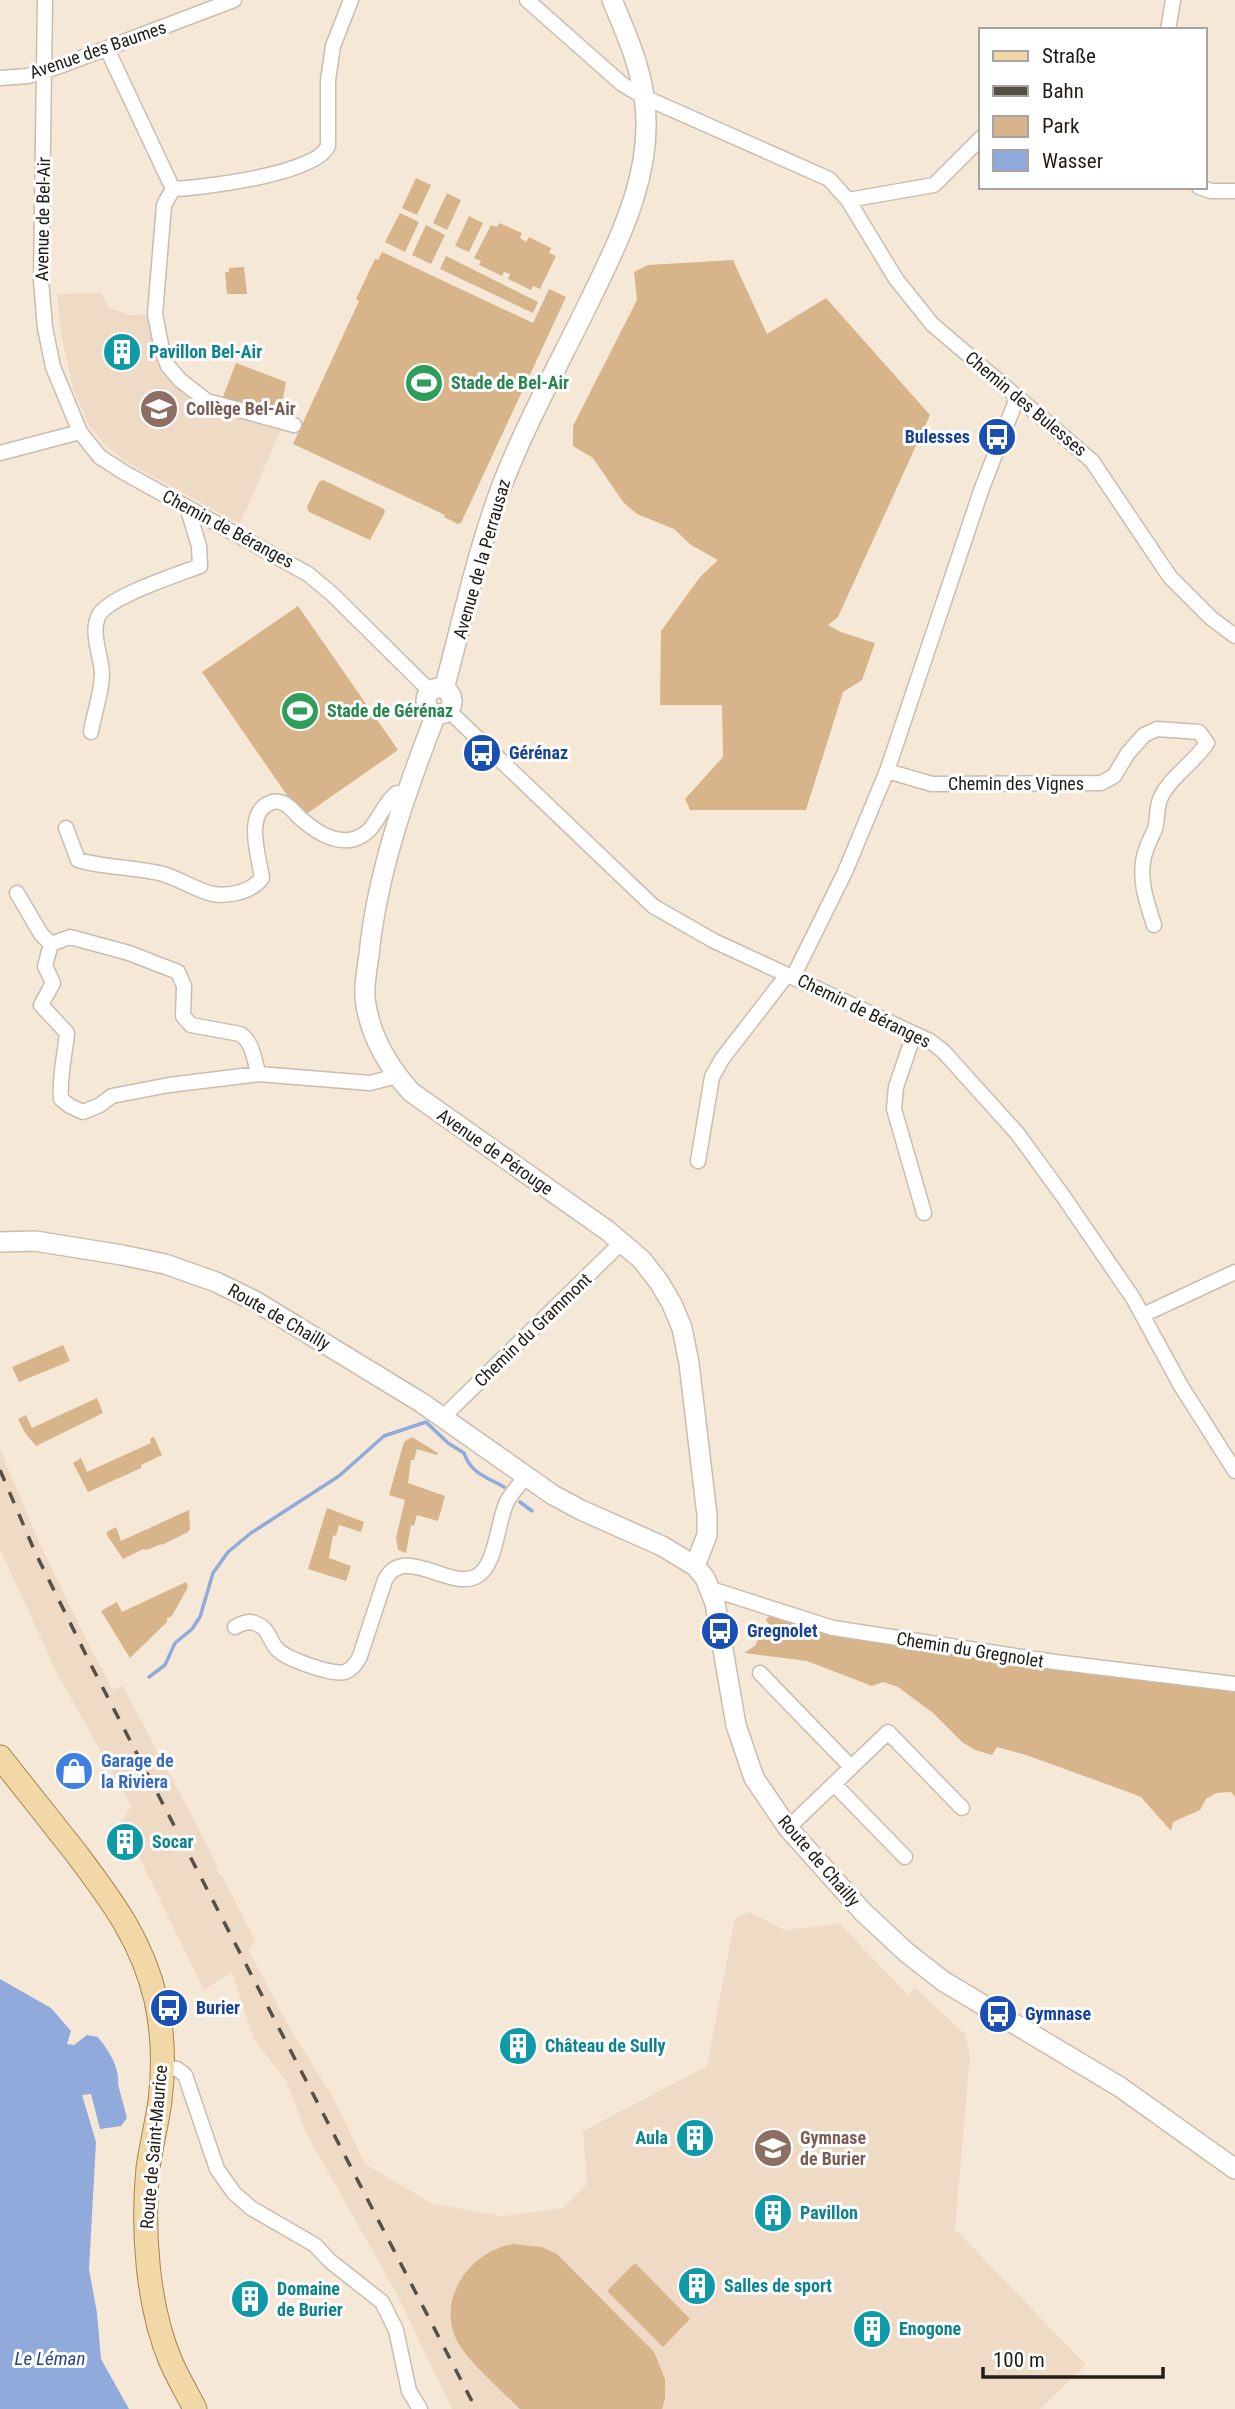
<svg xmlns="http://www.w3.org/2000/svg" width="1235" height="2409" viewBox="0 0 1235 2409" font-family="'Roboto Condensed',sans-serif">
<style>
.built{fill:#efdbc5}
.green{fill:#d7b48a}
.water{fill:#90aadc}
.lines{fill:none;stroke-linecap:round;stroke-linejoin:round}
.stream{stroke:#90aadc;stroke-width:3.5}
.street-casing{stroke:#cabdad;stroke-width:17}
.secondary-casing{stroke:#cabdad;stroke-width:22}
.primary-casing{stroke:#a3854f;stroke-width:25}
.street{stroke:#fff;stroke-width:14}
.secondary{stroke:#fff;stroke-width:19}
.primary{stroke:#f2d7a7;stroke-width:23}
.rail{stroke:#575047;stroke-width:3.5;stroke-dasharray:12 12;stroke-linecap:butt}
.labels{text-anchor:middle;stroke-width:6;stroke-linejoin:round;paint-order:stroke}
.street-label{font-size:18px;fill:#211c16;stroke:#fff}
.culture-label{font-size:18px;font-weight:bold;fill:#0d838f;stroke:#fff;text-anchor:start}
.leisure-label{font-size:18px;font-weight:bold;fill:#27864d;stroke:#fff;text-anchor:start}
.education-label{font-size:18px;font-weight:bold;fill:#785e54;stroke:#fff;text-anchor:start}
.transit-label{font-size:18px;font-weight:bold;fill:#164399;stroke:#fff;text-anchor:start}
.shop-label{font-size:18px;font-weight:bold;fill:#366cbe;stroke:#fff;text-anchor:start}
.water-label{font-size:19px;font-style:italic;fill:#294684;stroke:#fff}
</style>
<rect width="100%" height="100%" fill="#f6e8d7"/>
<path class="built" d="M 101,293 L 109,308 L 129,315 L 155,314 L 162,350 L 207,401 L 284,422 L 240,524 L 125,461 L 105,445 L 88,424 L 73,388 L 61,334 L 57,294 Z
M 0,1449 L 42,1549 L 95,1657 L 113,1690 L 123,1686 L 218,1866 L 215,1868 L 219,1875 L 222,1875 L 256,1942 L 248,1949 L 291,2031 L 330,2092 L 365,2164 L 433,2204 L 502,2216 L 563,2208 L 587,2184 L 583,2131 L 707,2066 L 735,1918 L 750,1912 L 784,1930 L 840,1924 L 908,1995 L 915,1988 L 965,2034 L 970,2056 L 955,2229 L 1086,2365 L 1040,2409 L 452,2409 L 397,2294 L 306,2133 L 286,2080 L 254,2040 L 232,1972 L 204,1990 L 122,1822 L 131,1806 L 56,1671 L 0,1549 Z"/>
<path class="green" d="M 416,178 L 431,185 L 417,215 L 402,208 Z
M 447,193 L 461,200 L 447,230 L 433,223 Z
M 400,213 L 419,222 L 405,252 L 385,242 Z
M 469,216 L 483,223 L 469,252 L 455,246 Z
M 499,223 L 522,233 L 520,238 L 526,242 L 529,237 L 551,248 L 549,253 L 556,256 L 540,289 L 533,286 L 531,290 L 508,279 L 510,274 L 504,272 L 502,276 L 479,265 L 481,261 L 474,258 L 491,225 L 497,227 Z
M 426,225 L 445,235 L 431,264 L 412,255 Z
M 382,252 L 533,323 L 549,289 L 566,297 L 461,523 L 458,524 L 444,517 L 445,515 L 293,444 L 359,301 L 356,299 L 375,259 L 378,260 Z
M 446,256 L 538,302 L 533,313 L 440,269 Z
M 733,260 L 767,334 L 826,298 L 930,415 L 838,617 L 828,625 L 841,632 L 875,643 L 862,680 L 843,692 L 806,810 L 690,810 L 685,799 L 723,757 L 722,705 L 660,705 L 661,631 L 700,577 L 718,560 L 691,545 L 674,529 L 637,514 L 623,502 L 593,458 L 573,446 L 573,426 L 637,300 L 634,272 L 648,265 Z
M 244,267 L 247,294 L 227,294 L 225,272 L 229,272 L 229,268 Z
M 236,363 L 286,382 L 280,414 L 221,402 Z
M 323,480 L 384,509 L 385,512 L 370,540 L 309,512 L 307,507 L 319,482 Z
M 298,606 L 398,750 L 302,817 L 202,672 Z
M 63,1345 L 70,1361 L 19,1382 L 12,1367 Z
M 97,1398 L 103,1413 L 36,1446 L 25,1433 L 18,1419 L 26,1415 L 32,1428 Z
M 154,1437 L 162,1455 L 141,1465 L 141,1468 L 88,1492 L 73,1463 L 81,1458 L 87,1472 L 151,1443 L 150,1439 Z
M 412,1437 L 438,1453 L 437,1455 L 417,1449 L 414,1460 L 411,1460 L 408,1483 L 445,1496 L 438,1521 L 417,1515 L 414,1526 L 411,1525 L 406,1553 L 398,1550 L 396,1538 L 405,1500 L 389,1495 L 404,1442 Z
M 327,1508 L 364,1522 L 361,1532 L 339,1525 L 336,1536 L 333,1535 L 329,1558 L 351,1566 L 346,1581 L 308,1569 Z
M 189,1510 L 190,1529 L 188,1532 L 162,1545 L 161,1544 L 147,1550 L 143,1549 L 123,1559 L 107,1535 L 107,1532 L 116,1527 L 121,1541 Z
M 186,1582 L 188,1587 L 172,1616 L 167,1618 L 167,1622 L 130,1658 L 101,1611 L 117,1602 L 122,1612 Z
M 771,1614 L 1235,1684 L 1235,1797 L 1231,1792 L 1216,1793 L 1206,1799 L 1200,1810 L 1173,1822 L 1171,1831 L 1141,1797 L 1131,1793 L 1026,1755 L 997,1747 L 992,1755 L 975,1750 L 962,1742 L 933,1713 L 898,1687 L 883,1682 L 872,1686 L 807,1661 L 744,1653 L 756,1645 L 759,1635 L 775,1635 L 766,1620 Z
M 513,2244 L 542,2247 L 557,2254 L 654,2352 L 665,2379 L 665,2399 L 662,2409 L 520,2409 C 503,2392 472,2365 460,2346 C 433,2303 468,2252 513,2244 Z
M 635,2263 L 690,2319 L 663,2347 L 607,2291 Z"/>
<path class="water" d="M 0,1979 L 51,2008 L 71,2031 L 67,2044 L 74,2045 L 87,2035 L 98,2037 C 108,2050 120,2067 118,2084 L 127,2118 L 121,2126 L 100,2129 L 91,2094 L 82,2095 L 96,2142 L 89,2269 L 97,2313 L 101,2359 L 129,2409 L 0,2409 Z"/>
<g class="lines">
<path class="stream" d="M 520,1502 L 532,1511
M 149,1677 L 165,1665 L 175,1643 L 192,1629 L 200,1617 L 213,1573 L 228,1552 L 251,1533 L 339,1476 L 384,1436 L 426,1422 L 448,1443 L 464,1453 C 471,1474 487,1477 504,1487"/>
<defs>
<path id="street" d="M 45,0 L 41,280 L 45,328 L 53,367 L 80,432 L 100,457 L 125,473 L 308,574 L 332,594 L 430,691
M 527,0 L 622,84 L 644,97 L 829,179 L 848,200 L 896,279 L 932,324 L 1092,461 L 1170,577 L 1211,618 L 1235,636
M 1168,30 L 1173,0
M 107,49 L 173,189
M 0,78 L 28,76 L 60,66 L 234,0
M 1199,187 L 1211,191 L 1235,191
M 173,189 L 164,205 L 155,314 L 162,350 L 168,366 L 180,380 L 207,401 L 294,425
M 173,189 C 202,188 317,174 328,146 L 328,80 L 333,46 L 351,0
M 848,200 L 934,185 L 981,138
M 0,453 L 80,432
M 449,711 L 653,906 L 714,941 L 930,1041 L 943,1051 L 1017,1133 L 1063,1196 L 1133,1298 L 1181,1386 L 1235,1471
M 91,732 C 94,713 102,692 102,673 C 101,655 90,632 99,615 C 110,596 179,574 200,566 L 199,546 L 187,507
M 887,771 L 932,784 L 1101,783 L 1114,776 L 1128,753 L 1144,735 L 1157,729 L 1199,732 L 1207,743 C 1195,762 1170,777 1161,797 C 1156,806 1158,819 1155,829 C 1152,836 1148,843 1146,850 C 1137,874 1146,901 1154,925
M 66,828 L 78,860 C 106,868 135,867 163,874 C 180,879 198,891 213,894 C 231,897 252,891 262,878 C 259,857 244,813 270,803 C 274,801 280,801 285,804 C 292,808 298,817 305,822 C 318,833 337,844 354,839 C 377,833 380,805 397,793 L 407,796
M 17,893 L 41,934 L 51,944
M 793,977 L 845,872 L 887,771 L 982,488 L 1017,398
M 914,1034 L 896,1087 L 894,1109 L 924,1213
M 259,1074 C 253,1059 254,1043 240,1034 L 191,1025 L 183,1016 L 184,986 L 178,972 L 129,953 L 70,937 L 51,944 L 45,966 L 53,983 L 41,1005 L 67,1033 C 65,1055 59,1077 61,1099 L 70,1106 L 83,1112 L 100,1105 L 112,1096 L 169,1085 L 259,1074 L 370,1083 L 397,1076
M 698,1161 L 712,1077 L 722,1059 L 787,975
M 1143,1315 L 1235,1272
M 443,1417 L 622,1242
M 711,1589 L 833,1628 L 1055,1662 L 1235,1684
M 235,1627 C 242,1623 249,1620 257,1624 C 269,1629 269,1640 277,1649 C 286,1659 331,1675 345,1672 C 352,1669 357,1663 360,1656 L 385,1580 C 403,1544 448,1589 475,1577 C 496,1568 497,1524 506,1504 C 510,1494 519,1486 525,1477
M 760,1673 L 851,1767
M 834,1784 L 905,1857
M 788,1828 L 888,1732 L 962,1808
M 162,2067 L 177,2069 L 185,2075 L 217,2169 L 234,2193 L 251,2208 L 315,2245 L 330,2261 L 382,2302 L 396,2330 L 409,2391 L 420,2409"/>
<path id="secondary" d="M426 701a13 13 0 1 1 26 0a13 13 0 1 1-26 0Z
M 444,689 C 463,619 478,547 504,480 C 529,417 562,358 591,298 C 622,234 655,168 644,96 C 639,62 625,31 612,0
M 436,714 C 406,791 377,873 369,955 C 367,969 364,984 365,998 C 369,1034 387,1065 411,1092 L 608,1231 L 642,1260 L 659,1282 L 672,1304 L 682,1328 L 689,1363 L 707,1515 L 707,1535 L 695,1566
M 0,1242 L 35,1241 L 122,1255 L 165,1264 L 216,1282 L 255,1301 L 422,1403 L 553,1495 L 581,1510 L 662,1546 L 695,1566 L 705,1578 L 715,1603 L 736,1725 L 754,1778 L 788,1828 L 863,1912 L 906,1952 L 943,1981 L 1120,2087 L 1235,2169"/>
<path id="primary" d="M 0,1757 C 25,1789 51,1821 76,1853 C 112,1901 142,1940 156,2000 C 163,2032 164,2068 160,2101 C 157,2123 151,2146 148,2168 C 142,2228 147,2306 171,2362 C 178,2378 187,2393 195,2409"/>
</defs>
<use href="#street" class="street-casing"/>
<use href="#secondary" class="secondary-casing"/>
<use href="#primary" class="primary-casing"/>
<use href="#street" class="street"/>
<use href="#secondary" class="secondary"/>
<use href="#primary" class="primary"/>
<path class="rail" d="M 0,1470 L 35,1552 L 90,1663 L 476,2409"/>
</g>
<defs>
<symbol id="building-disc" viewBox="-11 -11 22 22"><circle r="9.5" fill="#0f9aa8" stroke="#fff"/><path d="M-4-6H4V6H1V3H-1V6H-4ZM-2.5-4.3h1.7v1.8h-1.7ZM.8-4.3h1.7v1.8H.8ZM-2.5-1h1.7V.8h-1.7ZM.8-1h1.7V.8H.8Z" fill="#fff"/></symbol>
<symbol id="stadium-disc" viewBox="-11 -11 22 22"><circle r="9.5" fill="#2e9e5b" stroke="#fff"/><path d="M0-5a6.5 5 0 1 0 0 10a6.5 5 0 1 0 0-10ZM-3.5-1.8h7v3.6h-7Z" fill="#fff"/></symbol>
<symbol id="school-disc" viewBox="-11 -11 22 22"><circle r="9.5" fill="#8d6e63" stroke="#fff"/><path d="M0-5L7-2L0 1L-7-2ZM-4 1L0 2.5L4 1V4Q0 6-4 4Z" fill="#fff"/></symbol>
<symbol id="bus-disc" viewBox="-11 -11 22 22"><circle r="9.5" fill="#1a4fb4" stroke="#fff"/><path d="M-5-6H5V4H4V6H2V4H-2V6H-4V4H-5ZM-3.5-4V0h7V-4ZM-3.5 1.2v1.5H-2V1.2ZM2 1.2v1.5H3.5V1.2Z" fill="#fff"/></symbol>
<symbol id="shop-disc" viewBox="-11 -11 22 22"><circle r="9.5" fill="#3f7fe0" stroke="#fff"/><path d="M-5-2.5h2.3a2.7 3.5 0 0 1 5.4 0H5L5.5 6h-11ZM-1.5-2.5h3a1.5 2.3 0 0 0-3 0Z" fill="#fff"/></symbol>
<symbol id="university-disc" viewBox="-11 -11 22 22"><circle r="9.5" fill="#8d6e63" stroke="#fff"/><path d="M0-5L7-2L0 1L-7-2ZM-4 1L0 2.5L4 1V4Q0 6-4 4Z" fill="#fff"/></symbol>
</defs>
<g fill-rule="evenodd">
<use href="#building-disc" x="100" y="330" width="44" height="44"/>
<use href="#stadium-disc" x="402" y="361" width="44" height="44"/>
<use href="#school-disc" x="137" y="387" width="44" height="44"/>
<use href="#bus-disc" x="975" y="415" width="44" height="44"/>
<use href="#stadium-disc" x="278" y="689" width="44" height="44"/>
<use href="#bus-disc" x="460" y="731" width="44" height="44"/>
<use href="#bus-disc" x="698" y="1609" width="44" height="44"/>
<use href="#shop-disc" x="52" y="1749" width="44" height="44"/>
<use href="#building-disc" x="103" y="1820" width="44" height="44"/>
<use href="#bus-disc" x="147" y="1986" width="44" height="44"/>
<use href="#bus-disc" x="976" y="1992" width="44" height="44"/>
<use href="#building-disc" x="496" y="2024" width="44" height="44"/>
<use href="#building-disc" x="673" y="2116" width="44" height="44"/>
<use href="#university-disc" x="751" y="2126" width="44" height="44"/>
<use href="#building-disc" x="751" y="2191" width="44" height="44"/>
<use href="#building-disc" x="675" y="2264" width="44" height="44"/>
<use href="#building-disc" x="228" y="2277" width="44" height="44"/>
<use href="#building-disc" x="850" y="2307" width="44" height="44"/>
</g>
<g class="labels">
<g class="street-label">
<text transform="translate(98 50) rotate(-19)" y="6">Avenue des Baumes</text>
<text transform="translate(43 219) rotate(-89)" y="6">Avenue de Bel-Air</text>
<text transform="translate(1026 404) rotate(40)" y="6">Chemin des Bulesses</text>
<text transform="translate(228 529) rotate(28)" y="6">Chemin de Béranges</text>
<text transform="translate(482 559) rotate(-74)" y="6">Avenue de la Perrausaz</text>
<text x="1016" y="790">Chemin des Vignes</text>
<text transform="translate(864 1011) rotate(26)" y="6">Chemin de Béranges</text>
<text transform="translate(495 1152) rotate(35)" y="6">Avenue de Pérouge</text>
<text transform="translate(279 1317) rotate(30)" y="6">Route de Chailly</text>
<text transform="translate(533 1330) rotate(-44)" y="6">Chemin du Grammont</text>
<text transform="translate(970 1650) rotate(9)" y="6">Chemin du Gregnolet</text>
<text transform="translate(819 1861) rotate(49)" y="6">Route de Chailly</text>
<text transform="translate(154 2147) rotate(-85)" y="6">Route de Saint-Maurice</text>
</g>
<g class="culture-label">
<text x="149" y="358">Pavillon Bel-Air</text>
<text x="152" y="1848">Socar</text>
<text x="545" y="2052">Château de Sully</text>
<text x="668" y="2144" text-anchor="end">Aula</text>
<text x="800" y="2219">Pavillon</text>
<text x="724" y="2292">Salles de sport</text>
<text x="277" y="2295">Domaine<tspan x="277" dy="21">de Burier</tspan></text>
<text x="899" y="2335">Enogone</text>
</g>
<g class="leisure-label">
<text x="451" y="389">Stade de Bel-Air</text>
<text x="327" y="717">Stade de Gérénaz</text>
</g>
<g class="education-label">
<text x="186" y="415">Collège Bel-Air</text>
<text x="800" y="2144">Gymnase<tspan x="800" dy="21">de Burier</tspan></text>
</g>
<g class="transit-label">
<text x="970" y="443" text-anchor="end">Bulesses</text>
<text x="509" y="759">Gérénaz</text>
<text x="747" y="1637">Gregnolet</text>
<text x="196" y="2014">Burier</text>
<text x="1025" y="2020">Gymnase</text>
</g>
<g class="shop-label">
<text x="101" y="1767">Garage de<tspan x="101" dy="21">la Riviera</tspan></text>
</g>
<g class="water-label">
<text x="50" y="2365">Le Léman</text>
</g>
</g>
<rect x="979" y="28" width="228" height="161" fill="#ffffff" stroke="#a6a4a2" stroke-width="2"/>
<rect x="993" y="51" width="35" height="10" fill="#f2d7a7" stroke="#a6a4a2" stroke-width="2"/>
<text x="1042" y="63" font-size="21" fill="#211c16">Straße</text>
<rect x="993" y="86" width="35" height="10" fill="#575047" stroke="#a6a4a2" stroke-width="2"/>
<text x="1042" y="98" font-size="21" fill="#211c16">Bahn</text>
<rect x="993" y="116" width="35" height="21" fill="#d7b48a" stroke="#a6a4a2" stroke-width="2"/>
<text x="1042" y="133" font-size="21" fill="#211c16">Park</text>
<rect x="993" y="150" width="35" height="21" fill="#90aadc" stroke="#a6a4a2" stroke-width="2"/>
<text x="1042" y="168" font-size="21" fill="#211c16">Wasser</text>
<path d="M983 2367v10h180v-10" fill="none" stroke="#211c16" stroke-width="3.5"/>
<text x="993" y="2367" font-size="21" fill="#211c16" stroke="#ffffff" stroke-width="5" paint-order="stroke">100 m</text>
</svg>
